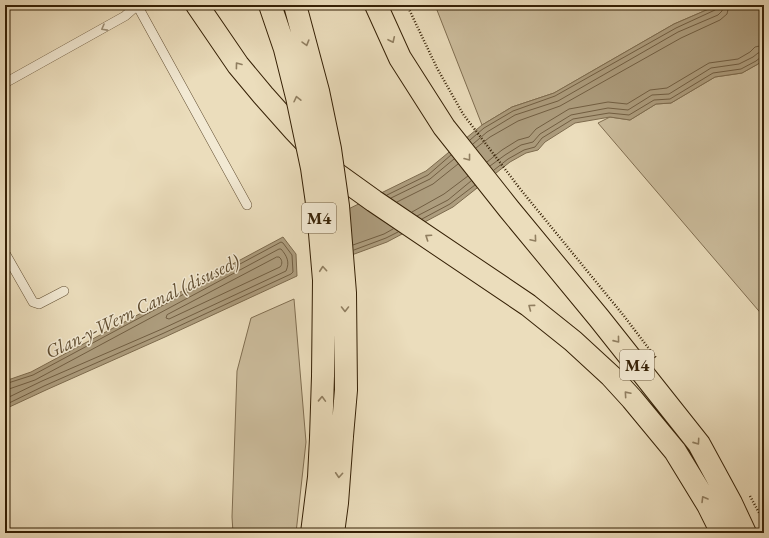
<svg xmlns="http://www.w3.org/2000/svg" width="769" height="538" viewBox="0 0 769 538" font-family="'EB Garamond',serif">
<style>
.green{fill:#ccbd9d;stroke:#806e51}
.water{fill:#ad9d7e;stroke:#7d6b4e}
.lines{fill:none;stroke-linecap:round;stroke-linejoin:round}
.shore{stroke:#715e42;stroke-width:1}
.lane-casing{stroke:#624f33;stroke-width:10}
.highway-casing{stroke:#352005;stroke-width:24}
.path{stroke:#352005;stroke-width:2.5;stroke-dasharray:1 2;stroke-linecap:butt}
.lane{stroke:#f2e9d3;stroke-width:9}
.highway{stroke:#ebddbc;stroke-width:22}
.highway-bridge-casing{stroke:#352005;stroke-width:24;stroke-linecap:butt}
.highway-bridge{stroke:#ebddbc;stroke-width:22}
.oneway{stroke:#9d8f76}
.oneway2{stroke:#907e60}
.labels{text-anchor:middle;stroke-width:3;stroke-linejoin:round;paint-order:stroke}
.shield{fill:#f2e9d3;stroke:#6e5c43;stroke-width:1}
.shield-label{font-size:17px;font-weight:bold;fill:#352005}
.water-label{font-size:19px;font-style:italic;fill:#5f4c2f;stroke:#f2e9d3}
</style>
<rect width="100%" height="100%" fill="#ebddbc"/>
<filter id="stains"><feTurbulence type="fractalNoise" baseFrequency=".005" numOctaves="4"/><feColorMatrix values="0 0 0 0 .2 0 0 0 0 .09 0 0 0 0 .02 0 0 0 .5 -.17"/></filter>
<radialGradient id="worn" r=".72"><stop offset=".6" stop-color="#630" stop-opacity="0"/><stop offset="1" stop-color="#630" stop-opacity=".3"/></radialGradient>
<path class="green" d="M 435,5 L 718,5 L 674,24 L 554,93 L 512,107 L 482,125 Z
M 764,59 L 764,317 L 598,123 L 610,117 L 630,120 L 656,104 L 671,103 L 715,77 L 742,73 L 758,64 Z
M 294,299 L 306,442 L 296,533 L 233,533 L 232,517 L 237,371 L 251,318 Z"/>
<path class="water" d="M 718,5 L 764,5 L 764,59 L 758,64 L 742,73 L 715,77 L 671,103 L 656,104 L 630,120 L 610,117 L 575,123 L 545,142 L 538,150 L 526,153 L 510,162 L 453,207 L 387,242 L 349,256 L 330,218 L 426,171 L 482,125 L 512,107 L 554,93 L 674,24 Z
M 283,237 L 296,254 L 297,276 L 165,337 L 46,390 L 5,409 L 5,381 L 31,372 Z"/>
<g class="lines">
<path class="shore" d="M 470,140 L 484,128 L 513,111 L 555,96 L 676,28 L 715,10 L 718,8 L 718,5
M 473,144 L 487,132 L 515,115 L 558,101 L 678,32 L 718,15 L 722,11 L 723,5
M 476,148 L 490,137 L 518,121 L 560,106 L 681,38 L 720,20 L 727,14 L 729,5
M 487,162 L 502,150 L 518,140 L 529,137 L 536,129 L 569,109 L 608,102 L 627,104 L 650,90 L 667,88 L 709,63 L 738,59 L 750,52 L 755,47 L 764,45
M 490,166 L 505,155 L 521,145 L 533,142 L 540,134 L 571,115 L 608,108 L 628,110 L 652,95 L 669,94 L 711,68 L 739,64 L 753,57 L 758,53 L 764,51
M 494,170 L 508,159 L 524,150 L 535,147 L 542,138 L 573,119 L 609,113 L 629,115 L 654,100 L 670,99 L 713,73 L 741,69 L 756,61 L 761,57 L 764,57
M 387,195 L 428,175 L 451,155
M 391,198 L 430,179 L 454,159
M 397,202 L 433,184 L 458,164
M 412,212 L 444,194 L 468,176
M 417,216 L 448,200 L 471,181
M 422,219 L 450,204 L 475,185
M 353,245 L 384,234 L 393,229
M 354,250 L 386,238 L 398,232
M 277,257 L 279,257 C 282,259 283,264 280,267 L 169,319 L 166,318 L 167,315 Z
M 5,384 L 33,375 L 281,242 L 283,243 L 292,255 L 293,272 L 291,274 L 164,333 L 44,386 L 5,405
M 5,389 L 9,389 L 35,380 L 279,249 L 281,249 C 287,256 290,262 286,271 L 162,329 L 42,381 L 5,399"/>
<defs>
<path id="lane" d="M 137,5 L 247,205
M 5,83 L 125,16 L 133,9 L 133,5
M 5,253 L 33,302 L 39,304 L 64,291"/>
<path id="highway" d="M 197,5 L 238,65 L 263,95 L 295,131 L 335,173 L 374,201 L 528,305 L 573,341 L 611,376 L 632,399 L 675,451 L 708,505 L 722,533
M 376,5 L 400,58 L 444,127 L 509,209 L 599,318 L 699,444 L 731,503 L 745,533
M 312,533 L 319,477 L 321,438
M 333,533 L 337,503 L 342,436"/>
</defs>
<use href="#lane" class="lane-casing"/>
<use href="#highway" class="highway-casing"/>
<path class="path" d="M 407,5 L 437,68 L 463,114 L 521,190 L 624,316 L 656,358
M 750,496 L 764,522"/>
<use href="#lane" class="lane"/>
<use href="#highway" class="highway"/>
<defs>
<path id="highway-bridge" d="M 270,5 L 285,49 L 297,97 L 312,168 L 318,210 L 324,280 L 323,376 L 321,438
M 295,5 L 318,91 L 330,149 L 338,206 L 345,293 L 346,390 L 342,436"/>
</defs>
<use href="#highway-bridge" class="highway-bridge-casing"/>
<use href="#highway-bridge" class="highway-bridge"/>
</g>
<defs><path id="oneway-chevron" d="M-2-3.5L2.5 0L-2 3.5" fill="none" stroke-width="1.6" stroke-linecap="round" stroke-linejoin="round"/></defs>
<use class="oneway" href="#oneway-chevron" transform="translate(104 28) rotate(151)"/>
<g class="oneway2">
<use href="#oneway-chevron" transform="translate(392 40) rotate(65)"/>
<use href="#oneway-chevron" transform="translate(306 43) rotate(74)"/>
<use href="#oneway-chevron" transform="translate(238 65) rotate(-127)"/>
<use href="#oneway-chevron" transform="translate(297 99) rotate(-103)"/>
<use href="#oneway-chevron" transform="translate(468 158) rotate(52)"/>
<use href="#oneway-chevron" transform="translate(428 237) rotate(-146)"/>
<use href="#oneway-chevron" transform="translate(534 239) rotate(50)"/>
<use href="#oneway-chevron" transform="translate(323 269) rotate(-95)"/>
<use href="#oneway-chevron" transform="translate(531 307) rotate(-143)"/>
<use href="#oneway-chevron" transform="translate(345 309) rotate(90)"/>
<use href="#oneway-chevron" transform="translate(617 340) rotate(51)"/>
<use href="#oneway-chevron" transform="translate(627 394) rotate(-131)"/>
<use href="#oneway-chevron" transform="translate(322 399) rotate(-88)"/>
<use href="#oneway-chevron" transform="translate(697 442) rotate(55)"/>
<use href="#oneway-chevron" transform="translate(339 475) rotate(94)"/>
<use href="#oneway-chevron" transform="translate(704 499) rotate(-121)"/>
</g>
<g class="labels">
<g class="shield">
<rect x="302" y="203" width="34" height="30" rx="3"/>
<rect x="620" y="350" width="34" height="30" rx="3"/>
</g>
<g class="shield-label">
<text x="319" y="224">M4</text>
<text x="637" y="371">M4</text>
</g>
<g class="water-label">
<text transform="translate(142 306) rotate(-26)" y="7">Glan-y-Wern Canal (disused)</text>
</g>
</g>
<rect width="769" height="538" fill="none" stroke="#ebddbc" stroke-width="20"/>
<rect x="6" y="6" width="757" height="526" fill="none" stroke="#352005" stroke-width="2"/>
<rect x="10" y="10" width="749" height="518" fill="none" stroke="#352005"/>
<rect width="100%" height="100%" filter="url(#stains)"/>
<rect width="100%" height="100%" fill="url(#worn)"/>
</svg>
